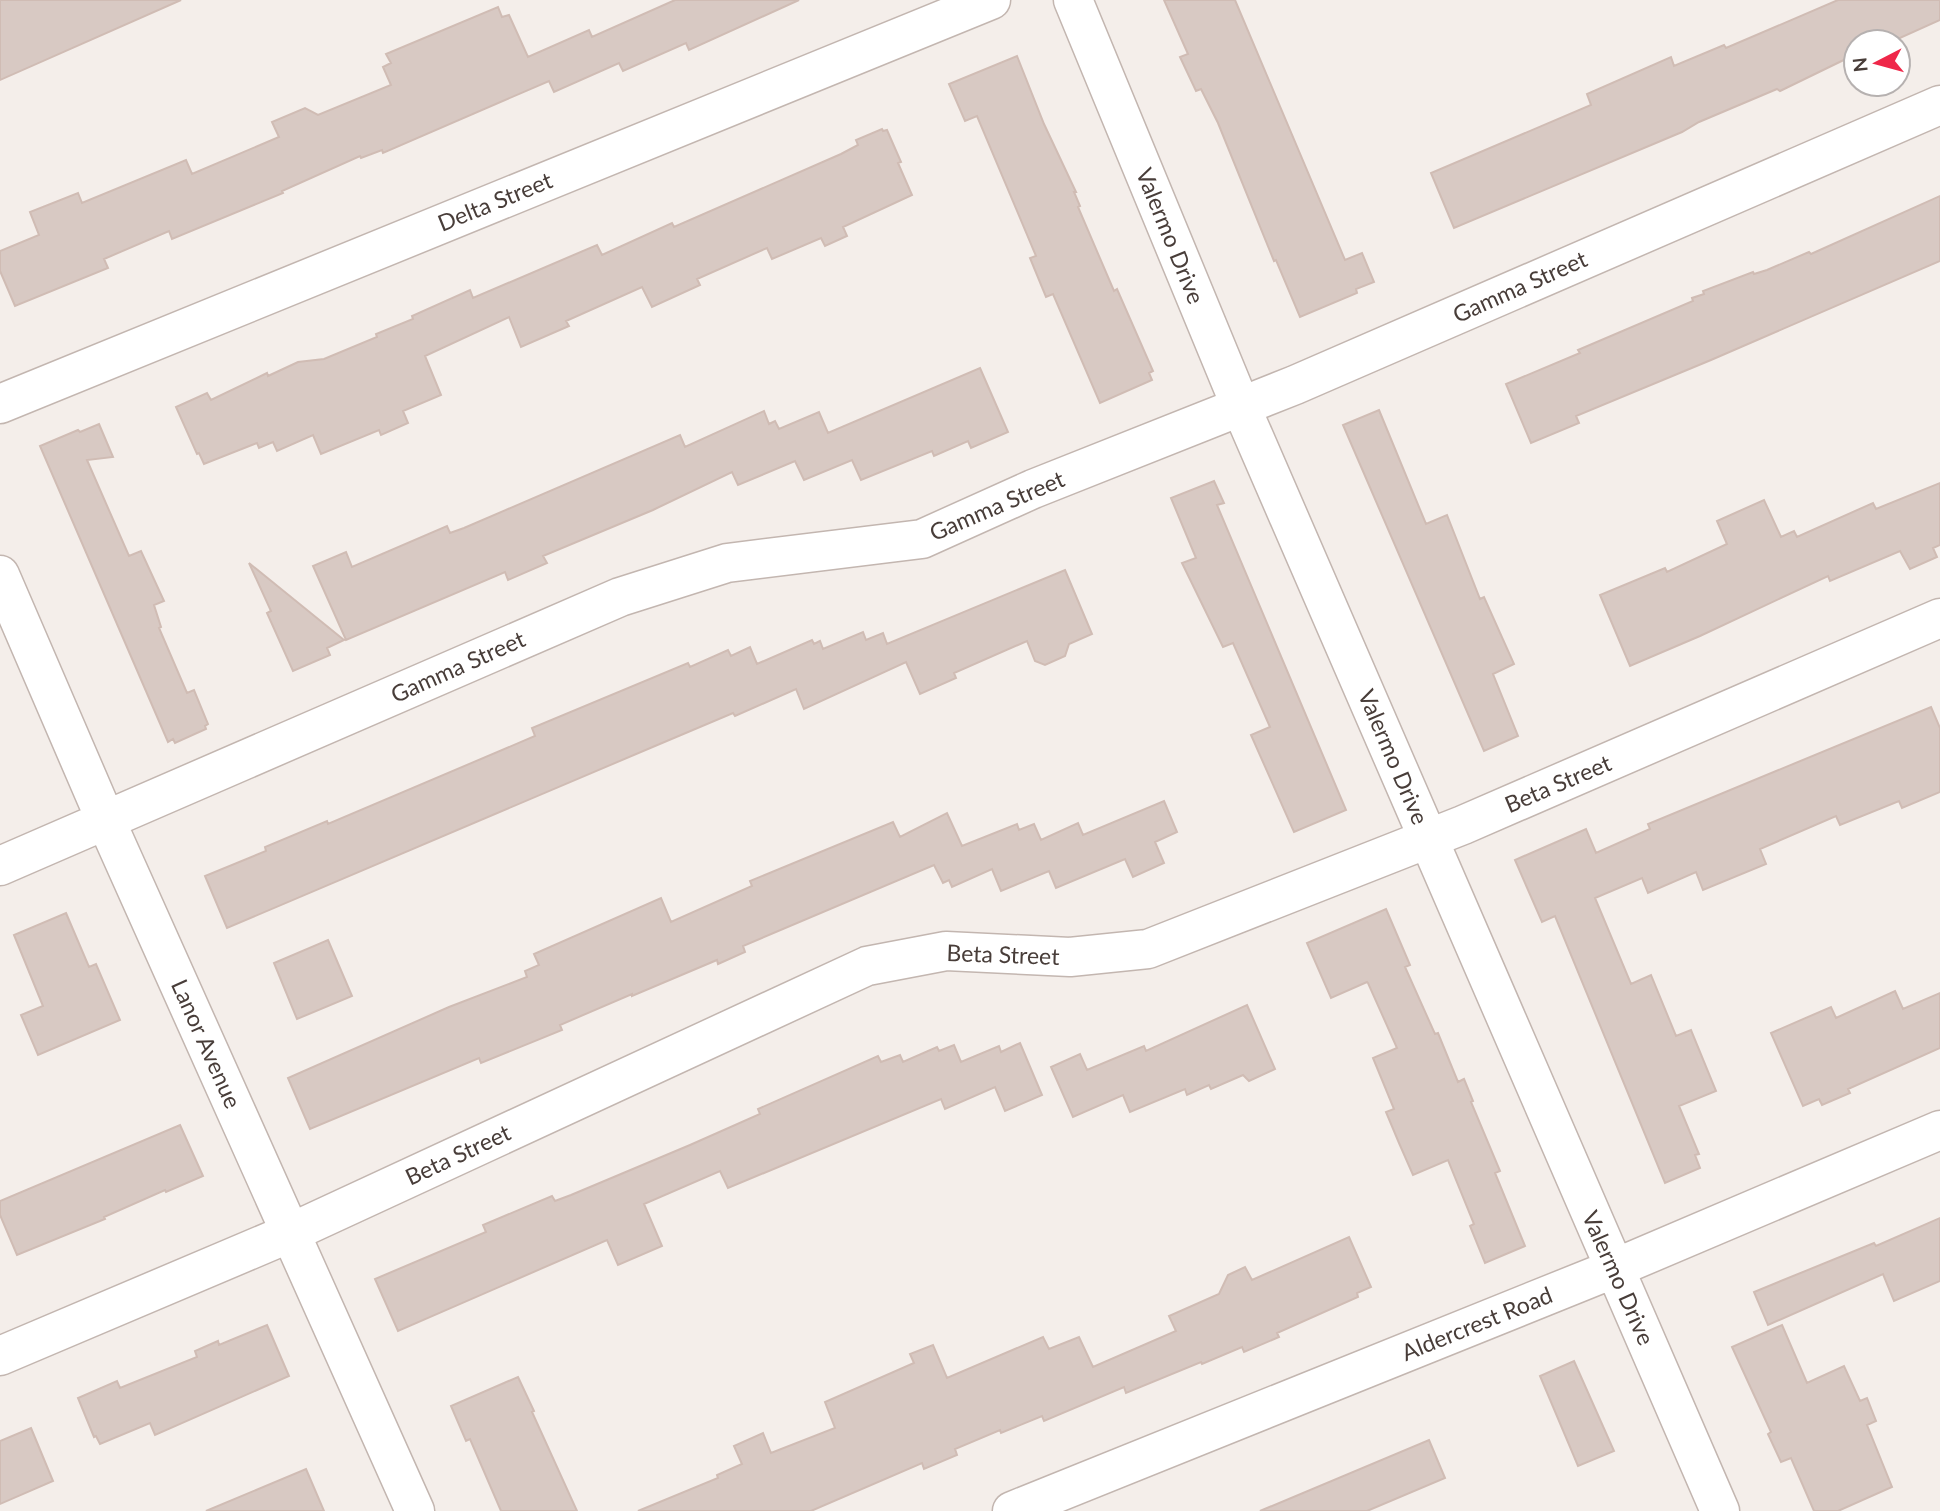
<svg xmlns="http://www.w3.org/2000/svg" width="1940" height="1511" viewBox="0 0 1940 1511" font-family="Lato,sans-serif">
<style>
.building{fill:#d8c9c3;stroke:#d0bcb4;stroke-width:2}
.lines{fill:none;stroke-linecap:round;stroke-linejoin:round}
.minor-casing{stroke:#c3b6b0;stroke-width:41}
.minor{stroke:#fff;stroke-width:38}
.labels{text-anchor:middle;stroke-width:7;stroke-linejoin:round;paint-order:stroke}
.street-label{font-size:23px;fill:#483d39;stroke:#fff}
</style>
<rect width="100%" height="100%" fill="#f4eeea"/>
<path class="building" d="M 0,0 L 181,0 L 0,80 Z
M 675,0 L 799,0 L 689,50 L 686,43 L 623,71 L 619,63 L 554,92 L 549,81 L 383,153 L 382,150 L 361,158 L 360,156 L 282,191 L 283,193 L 172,239 L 169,231 L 104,259 L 108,268 L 15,306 L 0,271 L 0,251 L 39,235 L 30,212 L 78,193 L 82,203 L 186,160 L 192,174 L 279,137 L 272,122 L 305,108 L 318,115 L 391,85 L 383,67 L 391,63 L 386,54 L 498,7 L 502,17 L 509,15 L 528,57 L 589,30 L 592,37 Z
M 1164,0 L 1235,0 L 1345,260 L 1362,253 L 1374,282 L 1356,289 L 1357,293 L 1300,317 L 1276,260 L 1274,261 L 1218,123 L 1201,89 L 1196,91 L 1180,57 L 1188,54 Z
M 1838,0 L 1940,0 L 1940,20 L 1891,42 L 1856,42 L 1856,54 L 1780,91 L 1777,89 L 1699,122 L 1682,132 L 1454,228 L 1431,173 L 1591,105 L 1587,94 L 1671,57 L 1674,66 L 1724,45 L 1726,48 Z
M 1017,56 L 1044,124 L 1076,192 L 1074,192 L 1080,206 L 1078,207 L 1114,291 L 1117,289 L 1153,371 L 1149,373 L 1152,380 L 1100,403 L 1053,294 L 1046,297 L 1030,258 L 1036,256 L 977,116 L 965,121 L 949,84 Z
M 882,129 L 883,131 L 887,130 L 901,162 L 898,163 L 912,195 L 843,227 L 847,236 L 825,246 L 821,238 L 772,259 L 767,248 L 697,279 L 700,285 L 652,307 L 642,287 L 566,321 L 569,326 L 521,347 L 509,317 L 425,356 L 441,395 L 403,411 L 408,423 L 381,435 L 379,430 L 321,454 L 313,435 L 277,451 L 273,442 L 259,448 L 257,443 L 204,464 L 199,453 L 197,454 L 176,407 L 207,393 L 211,400 L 267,373 L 268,376 L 298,362 L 324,359 L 377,337 L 376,334 L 413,319 L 412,316 L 470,290 L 473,298 L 597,245 L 602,255 L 672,223 L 674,227 L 841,154 L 858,145 L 856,140 Z
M 1940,196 L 1940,261 L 1711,360 L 1576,416 L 1579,423 L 1531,443 L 1506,384 L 1580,353 L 1578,350 L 1693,301 L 1692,298 L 1704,294 L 1703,291 L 1753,272 L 1754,274 L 1767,270 L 1809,252 L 1811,254 Z
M 980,368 L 1008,432 L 971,448 L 968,441 L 934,456 L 932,451 L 861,480 L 852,460 L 804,480 L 795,461 L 738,485 L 732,472 L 653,510 L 543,556 L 547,563 L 508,580 L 505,572 L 346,640 L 313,566 L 346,552 L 352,567 L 447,526 L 450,533 L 464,528 L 680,435 L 685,447 L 764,411 L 769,424 L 775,421 L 779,429 L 819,412 L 828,433 Z
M 1379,410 L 1426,524 L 1447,515 L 1480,599 L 1484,597 L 1514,664 L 1493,674 L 1518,736 L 1484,751 L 1343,425 Z
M 99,424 L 113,457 L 87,460 L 129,556 L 141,551 L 164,601 L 154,605 L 161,627 L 159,628 L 187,693 L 194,690 L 208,724 L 205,726 L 206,729 L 175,743 L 173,739 L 168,742 L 40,446 L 78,430 L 80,432 Z
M 1214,481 L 1224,503 L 1217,505 L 1346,810 L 1294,832 L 1251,735 L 1270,727 L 1233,643 L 1223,647 L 1182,563 L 1196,558 L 1171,498 Z
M 1940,483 L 1940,545 L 1933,548 L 1937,557 L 1910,569 L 1900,551 L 1830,581 L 1828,576 L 1700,636 L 1630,666 L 1600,595 L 1665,568 L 1667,572 L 1727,544 L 1717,521 L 1764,500 L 1781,537 L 1794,531 L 1797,537 L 1873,503 L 1876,509 Z
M 249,563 L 344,640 L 327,648 L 330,655 L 293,671 L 267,613 L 271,611 Z
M 1065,570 L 1092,634 L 1069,644 L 1065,656 L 1045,665 L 1035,661 L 1027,641 L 954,673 L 956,678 L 920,694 L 906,662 L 804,709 L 796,689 L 735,716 L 733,713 L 655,746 L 227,928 L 205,876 L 266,851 L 265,847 L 327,821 L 328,824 L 535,736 L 532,728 L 688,663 L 690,667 L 728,650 L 731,656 L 750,647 L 757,664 L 812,640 L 814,644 L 820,641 L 823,649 L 863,632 L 866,640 L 883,633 L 887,644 Z
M 1931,707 L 1940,728 L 1940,792 L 1902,808 L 1899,801 L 1840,825 L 1836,816 L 1760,849 L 1766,864 L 1703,890 L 1696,872 L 1648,893 L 1642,878 L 1595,898 L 1631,984 L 1651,975 L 1676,1036 L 1691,1030 L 1716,1091 L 1679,1106 L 1699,1154 L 1695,1155 L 1700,1168 L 1665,1183 L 1555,916 L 1542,922 L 1515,860 L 1586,829 L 1596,853 L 1650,829 L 1648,824 Z
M 1164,801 L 1177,832 L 1155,842 L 1164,863 L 1133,877 L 1125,859 L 1056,888 L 1049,871 L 1001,891 L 992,869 L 952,887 L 949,880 L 943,883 L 934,865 L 743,946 L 745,952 L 718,964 L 717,960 L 632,996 L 632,994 L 560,1025 L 562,1030 L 481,1063 L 479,1058 L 310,1129 L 288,1078 L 449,1007 L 527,977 L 525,971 L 539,965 L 534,954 L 661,898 L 671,922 L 752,886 L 750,881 L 893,822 L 900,837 L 947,813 L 962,846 L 1017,824 L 1019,830 L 1034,824 L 1041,840 L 1078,823 L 1083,835 Z
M 1386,909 L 1410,965 L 1405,967 L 1435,1034 L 1438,1033 L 1458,1082 L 1464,1079 L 1473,1101 L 1471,1102 L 1500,1171 L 1495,1173 L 1525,1246 L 1485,1263 L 1470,1226 L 1474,1224 L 1448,1160 L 1413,1175 L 1399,1143 L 1386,1112 L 1394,1109 L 1373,1058 L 1397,1048 L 1368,983 L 1367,982 L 1331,998 L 1307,943 Z
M 66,913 L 89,967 L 96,964 L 120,1020 L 38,1055 L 21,1015 L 43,1006 L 14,935 Z
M 328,940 L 352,996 L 297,1019 L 274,963 Z
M 1895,991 L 1903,1009 L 1940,993 L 1940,1048 L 1848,1089 L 1850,1093 L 1822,1105 L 1819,1099 L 1803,1106 L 1771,1033 L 1831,1007 L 1836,1018 Z
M 1247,1005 L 1275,1069 L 1249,1081 L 1243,1075 L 1211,1089 L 1209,1085 L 1187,1095 L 1185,1089 L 1130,1112 L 1123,1095 L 1073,1117 L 1051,1067 L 1080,1054 L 1087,1070 L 1144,1046 L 1146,1051 Z
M 1020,1043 L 1042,1095 L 1005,1111 L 995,1087 L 945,1109 L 941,1099 L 728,1188 L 720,1171 L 644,1204 L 662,1246 L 618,1265 L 607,1240 L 398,1331 L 375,1279 L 486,1232 L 483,1225 L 552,1196 L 555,1201 L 571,1195 L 690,1145 L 760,1114 L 758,1109 L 878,1056 L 881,1062 L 900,1055 L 903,1062 L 937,1047 L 939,1051 L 954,1045 L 961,1062 L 999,1046 L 1001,1052 Z
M 180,1125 L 203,1176 L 166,1192 L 165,1190 L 104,1217 L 105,1219 L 17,1255 L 0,1215 L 0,1201 Z
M 1940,1218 L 1940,1281 L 1894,1301 L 1883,1274 L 1768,1325 L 1754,1292 L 1874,1243 L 1876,1246 Z
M 1349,1237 L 1371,1287 L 1357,1293 L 1358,1297 L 1277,1333 L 1279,1337 L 1244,1352 L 1242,1347 L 1202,1364 L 1201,1362 L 1126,1393 L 1124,1387 L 1044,1421 L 1042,1416 L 1001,1433 L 1000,1430 L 955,1449 L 957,1455 L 924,1469 L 922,1463 L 811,1511 L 638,1511 L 718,1478 L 717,1475 L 742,1464 L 734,1446 L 763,1433 L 771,1453 L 835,1428 L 825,1402 L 914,1363 L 910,1354 L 933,1345 L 947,1378 L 1043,1337 L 1049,1349 L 1079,1337 L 1093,1367 L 1176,1331 L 1169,1316 L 1219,1294 L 1228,1275 L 1245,1267 L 1252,1280 Z
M 267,1325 L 289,1376 L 155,1435 L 150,1423 L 100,1444 L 96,1436 L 94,1437 L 78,1398 L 117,1381 L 120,1388 L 197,1357 L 195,1351 L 218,1341 L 219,1345 Z
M 1782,1325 L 1807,1383 L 1844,1366 L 1860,1401 L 1867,1398 L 1876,1421 L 1867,1425 L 1892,1487 L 1838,1511 L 1814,1511 L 1791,1458 L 1781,1462 L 1768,1434 L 1771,1432 L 1732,1347 Z
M 1574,1361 L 1614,1451 L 1578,1466 L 1540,1376 Z
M 518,1377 L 534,1411 L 532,1412 L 577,1511 L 501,1511 L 470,1439 L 466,1441 L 451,1406 Z
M 31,1428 L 53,1481 L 0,1504 L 0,1441 Z
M 1429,1440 L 1445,1478 L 1367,1511 L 1260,1511 Z
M 306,1469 L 324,1511 L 206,1511 Z"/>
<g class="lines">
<defs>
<path id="minor" d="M 1073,0 L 1241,407 L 1720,1511
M 0,404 L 991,0
M 0,575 L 106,821 L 415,1511
M 0,866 L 620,597 L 727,563 L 922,539 L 1033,489 L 1295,385 L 1940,105
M 0,1356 L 290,1233 L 867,966 L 946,951 L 1070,957 L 1148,949 L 1463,825 L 1940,618
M 1012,1511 L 1613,1269 L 1940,1130"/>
</defs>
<use href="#minor" class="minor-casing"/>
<use href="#minor" class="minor"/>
</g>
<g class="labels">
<g class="street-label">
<text transform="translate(495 202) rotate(-22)" y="8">Delta Street</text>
<text transform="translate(1170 236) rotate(68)" y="8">Valermo Drive</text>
<text transform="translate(1520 287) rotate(-24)" y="8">Gamma Street</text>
<text transform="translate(997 506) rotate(-23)" y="8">Gamma Street</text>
<text transform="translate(458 667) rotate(-24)" y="8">Gamma Street</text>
<text transform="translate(1393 757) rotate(67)" y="8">Valermo Drive</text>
<text transform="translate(1558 784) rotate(-23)" y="8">Beta Street</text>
<text transform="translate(1003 955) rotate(2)" y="8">Beta Street</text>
<text transform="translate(206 1044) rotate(66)" y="8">Lanor Avenue</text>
<text transform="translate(458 1155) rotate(-25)" y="8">Beta Street</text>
<text transform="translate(1618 1278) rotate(66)" y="8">Valermo Drive</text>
<text transform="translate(1477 1324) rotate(-22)" y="8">Aldercrest Road</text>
</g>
</g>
<g transform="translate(1877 63) rotate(264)"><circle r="33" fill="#ffffff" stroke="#b6b1b0" stroke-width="2"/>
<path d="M0-5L12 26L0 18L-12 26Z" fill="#ef2749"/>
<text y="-10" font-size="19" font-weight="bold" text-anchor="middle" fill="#483d39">N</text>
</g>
</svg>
